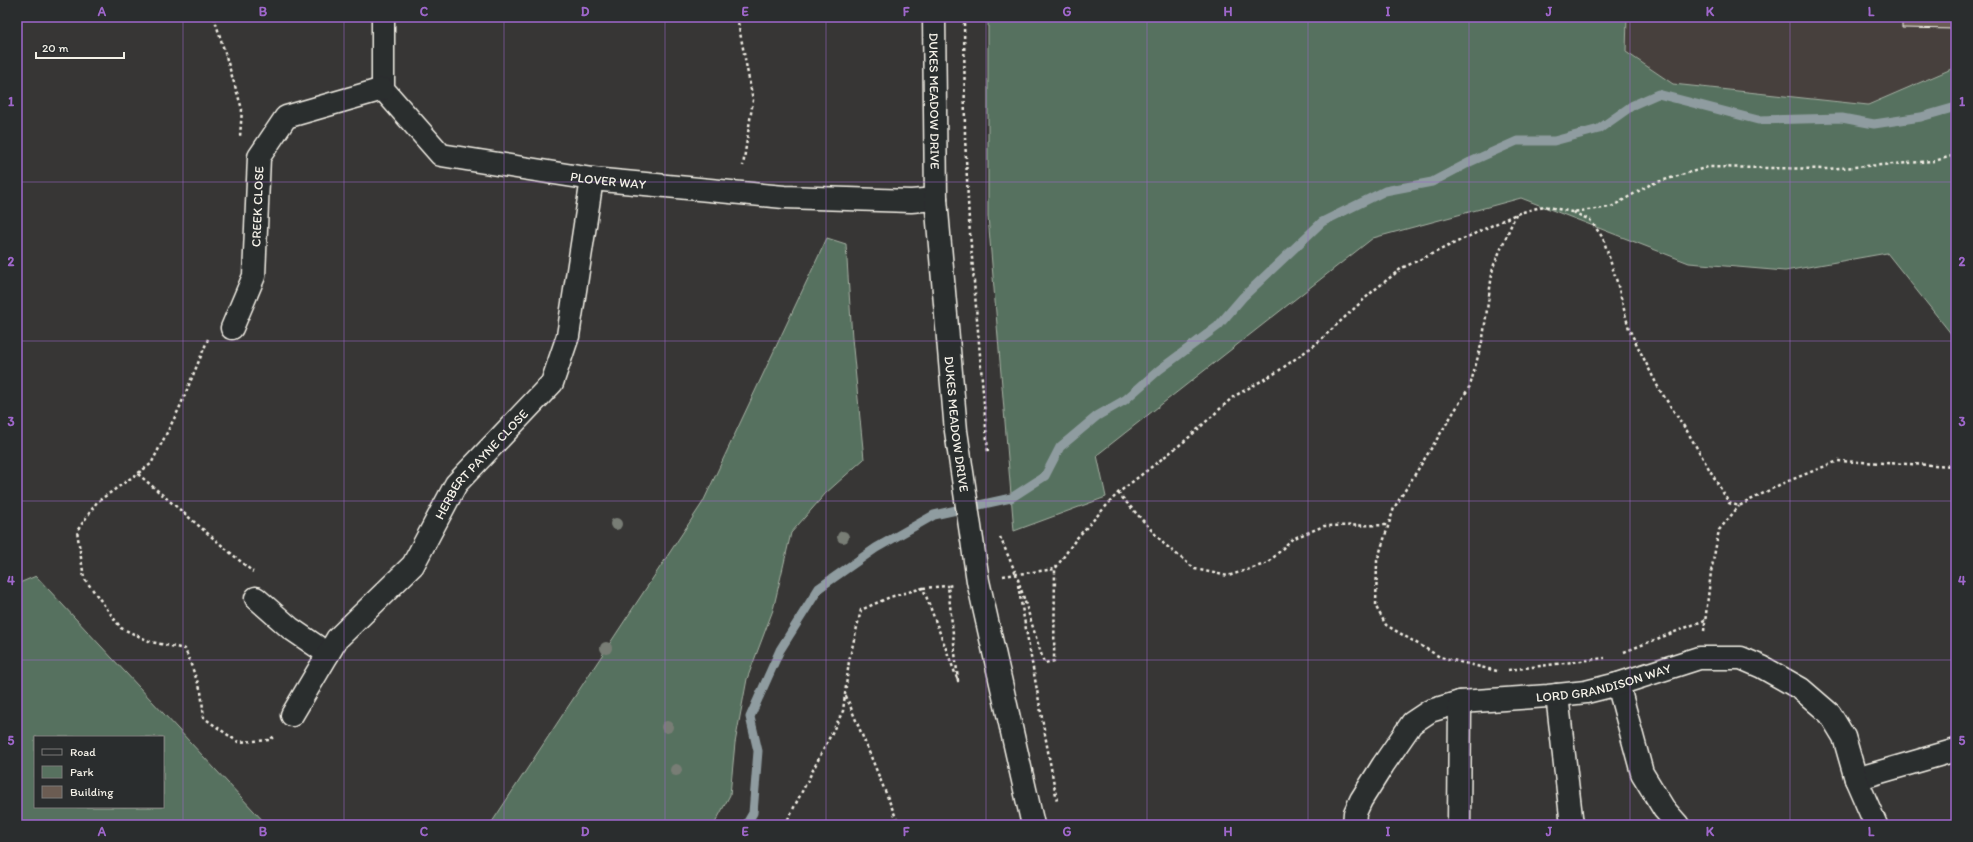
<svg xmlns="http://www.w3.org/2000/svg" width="1973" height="842" viewBox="0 0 1973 842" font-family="Itim,sans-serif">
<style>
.built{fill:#47413e}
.green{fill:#57715f;stroke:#a6b1a4;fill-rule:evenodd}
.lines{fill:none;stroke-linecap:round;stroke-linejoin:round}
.stream{stroke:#8f9ca0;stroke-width:9}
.building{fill:#6b5c52;stroke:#f4f1e8}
.minor-casing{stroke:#f4f1e8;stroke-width:25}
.path{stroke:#f4f1e8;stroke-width:2.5;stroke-dasharray:3 3;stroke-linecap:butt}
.minor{stroke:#2a2d2e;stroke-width:22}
.tree{fill:#787d75}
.grid{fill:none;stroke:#9f67cb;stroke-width:1;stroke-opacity:0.55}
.labels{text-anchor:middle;stroke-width:3;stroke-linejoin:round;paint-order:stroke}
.street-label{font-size:13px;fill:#f4f1e8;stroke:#2a2d2e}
.neatline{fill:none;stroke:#9f67cb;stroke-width:1.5}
.grid-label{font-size:13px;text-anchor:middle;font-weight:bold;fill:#9f67cb}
</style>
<rect width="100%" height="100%" fill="#373635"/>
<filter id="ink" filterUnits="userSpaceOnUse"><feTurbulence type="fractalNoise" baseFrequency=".025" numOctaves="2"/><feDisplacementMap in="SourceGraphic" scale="8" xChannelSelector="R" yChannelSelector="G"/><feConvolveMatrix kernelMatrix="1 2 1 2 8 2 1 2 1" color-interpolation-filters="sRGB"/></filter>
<g filter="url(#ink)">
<path class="built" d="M 1627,17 L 1956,17 L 1956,67 L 1868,105 L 1673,84 L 1626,52 Z"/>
<path class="green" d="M 988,17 L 1627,17 L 1626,52 L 1673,84 L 1868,105 L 1956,67 L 1956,340 L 1887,253 L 1785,271 L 1689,263 L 1521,198 L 1373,238 L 1097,455 L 1106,497 L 1014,531 L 988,216 Z
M 827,238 L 846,244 L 852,338 L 864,459 L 826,493 L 791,533 L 773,610 L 747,679 L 735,743 L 730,795 L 714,825 L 490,825 L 703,502 Z
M 36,576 L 267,825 L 17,825 L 17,584 ZM 35,737 L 163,737 L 163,807 L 35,807 Z"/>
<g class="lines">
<path class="stream" d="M 746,825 L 753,813 L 758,751 L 750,717 L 780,650 L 819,588 L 876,548 L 934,515 L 1011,498 L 1045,476 L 1060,447 L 1097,416 L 1125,400 L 1159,370 L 1218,326 L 1243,297 L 1322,222 L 1385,191 L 1432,182 L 1470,162 L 1517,141 L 1554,141 L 1599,129 L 1633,105 L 1658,94 L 1758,120 L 1842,118 L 1874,124 L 1921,117 L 1956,107"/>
</g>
<path class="building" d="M 1902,17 L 1956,17 L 1956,29 L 1902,28 Z"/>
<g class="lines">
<defs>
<g id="minor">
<path id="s1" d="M 383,17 L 383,89 L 441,155 L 592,179 L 784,197 L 911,201 L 936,199"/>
<path id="s2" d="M 934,17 L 936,199 L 956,431 L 978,581 L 1033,825"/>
<path id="s3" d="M 232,328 L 254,276 L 259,157 L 286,117 L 383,89"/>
<path d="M 256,598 L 290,628 L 328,654"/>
<path d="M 1618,684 L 1642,773 L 1664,809 L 1678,825"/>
<path d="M 1557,695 L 1572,825"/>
<path id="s4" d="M 292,715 L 337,639 L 413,565 L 456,484 L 552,383 L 568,336 L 592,179"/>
<path d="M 1856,779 L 1956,750"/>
<path id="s5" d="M 1354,825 L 1355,813 L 1361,800 L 1383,765 L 1412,723 L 1430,711 L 1460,702 L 1548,696 L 1586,692 L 1618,684 L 1699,658 L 1741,658 L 1762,667 L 1801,689 L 1830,714 L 1844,737 L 1856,779 L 1876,825"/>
<path d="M 1459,825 L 1460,702"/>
</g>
</defs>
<use href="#minor" class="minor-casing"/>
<path class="path" d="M 214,17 L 242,109 L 240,137
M 737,17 L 753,100 L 743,166
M 964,17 L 965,137 L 969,221 L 988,453
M 1573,212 L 1590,220 L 1603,238 L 1617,282 L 1629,329 L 1659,389 L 1687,431 L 1729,503 L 1739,506 L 1781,484 L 1838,461 L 1956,466
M 208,339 L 179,409 L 151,464 L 97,502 L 77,531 L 84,578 L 121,628 L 151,642 L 185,649 L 201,691 L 204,718 L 238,742 L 270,740 L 275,735
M 138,474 L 253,572
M 1118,493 L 1164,544 L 1195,569 L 1228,576 L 1268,563 L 1292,539 L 1324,526 L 1389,525
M 1000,537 L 1016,574
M 1016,573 L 1044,663 L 1054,661 L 1055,569 L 1076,539 L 1118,493 L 1186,440 L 1233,397 L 1277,372 L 1316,344 L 1373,291 L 1402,268 L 1516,214 L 1544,206 L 1572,212 L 1611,207 L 1651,184 L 1708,167 L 1827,169 L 1934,161 L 1956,155
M 1003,576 L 1055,569
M 1018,585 L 1057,801
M 923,588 L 948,586
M 1704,631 L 1711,572 L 1719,530 L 1739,506
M 1624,652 L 1705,620
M 1508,670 L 1605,658
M 1497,671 L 1440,657 L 1386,625 L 1376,607 L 1377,561 L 1394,508 L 1470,386 L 1483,338 L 1493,267 L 1516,214
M 846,696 L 899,825
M 785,825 L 843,711 L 849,661 L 861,610 L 890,597 L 923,588 L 958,681 L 948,586 L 953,585"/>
<use href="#minor" class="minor"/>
</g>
<g class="tree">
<circle cx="616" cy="524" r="6"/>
<circle cx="843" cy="537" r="6"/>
<circle cx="606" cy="648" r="6"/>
<circle cx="667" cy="727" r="6"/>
<circle cx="676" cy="770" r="6"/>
</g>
</g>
<path class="grid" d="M 183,17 L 183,825M 344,17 L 344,825M 504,17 L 504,825M 665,17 L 665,825M 826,17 L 826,825M 986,17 L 986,825M 1147,17 L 1147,825M 1308,17 L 1308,825M 1469,17 L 1469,825M 1630,17 L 1630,825M 1790,17 L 1790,825M 17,182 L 1956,182M 17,341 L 1956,341M 17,501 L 1956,501M 17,660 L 1956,660"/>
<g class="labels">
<g class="street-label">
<text dy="5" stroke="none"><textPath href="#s2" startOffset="84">DUKES MEADOW DRIVE</textPath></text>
<text dy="5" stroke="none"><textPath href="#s1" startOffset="329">PLOVER WAY</textPath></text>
<text dy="5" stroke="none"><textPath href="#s3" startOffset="126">CREEK CLOSE</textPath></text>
<text dy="5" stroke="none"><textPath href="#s2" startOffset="408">DUKES MEADOW DRIVE</textPath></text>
<text dy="5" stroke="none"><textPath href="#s4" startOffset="317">HERBERT PAYNE CLOSE</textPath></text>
<text dy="5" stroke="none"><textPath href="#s5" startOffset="317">LORD GRANDISON WAY</textPath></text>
</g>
</g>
<rect width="1973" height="842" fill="none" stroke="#2a2d2e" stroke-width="44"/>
<rect x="34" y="736" width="130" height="72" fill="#2a2d2e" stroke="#7b7b78"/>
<rect x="42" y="749" width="20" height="6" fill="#2a2d2e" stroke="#7b7b78"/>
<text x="70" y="756" font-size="12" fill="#f4f1e8">Road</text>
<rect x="42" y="766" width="20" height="12" fill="#57715f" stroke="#7b7b78"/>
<text x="70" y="776" font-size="12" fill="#f4f1e8">Park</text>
<rect x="42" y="786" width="20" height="12" fill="#6b5c52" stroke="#7b7b78"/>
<text x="70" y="796" font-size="12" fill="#f4f1e8">Building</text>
<path d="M36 52v6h88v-6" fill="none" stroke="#f4f1e8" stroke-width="2"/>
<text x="42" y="52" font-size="12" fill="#f4f1e8" stroke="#2a2d2e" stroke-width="3" paint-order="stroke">20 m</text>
<rect x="22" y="22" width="1929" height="798" class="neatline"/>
<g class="grid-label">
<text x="102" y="16">A</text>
<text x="263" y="16">B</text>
<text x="424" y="16">C</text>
<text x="585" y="16">D</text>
<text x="745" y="16">E</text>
<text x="906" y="16">F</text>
<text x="1067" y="16">G</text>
<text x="1228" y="16">H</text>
<text x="1388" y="16">I</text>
<text x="1549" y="16">J</text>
<text x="1710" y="16">K</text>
<text x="1871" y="16">L</text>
<text x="11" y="106">1</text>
<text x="1962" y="106">1</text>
<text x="11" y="266">2</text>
<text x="1962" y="266">2</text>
<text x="11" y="426">3</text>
<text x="1962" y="426">3</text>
<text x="11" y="585">4</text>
<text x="1962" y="585">4</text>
<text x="11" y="745">5</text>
<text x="1962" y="745">5</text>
<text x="102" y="836">A</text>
<text x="263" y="836">B</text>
<text x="424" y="836">C</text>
<text x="585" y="836">D</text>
<text x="745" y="836">E</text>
<text x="906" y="836">F</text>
<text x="1067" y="836">G</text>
<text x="1228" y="836">H</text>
<text x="1388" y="836">I</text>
<text x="1549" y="836">J</text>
<text x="1710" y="836">K</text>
<text x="1871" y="836">L</text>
</g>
</svg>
